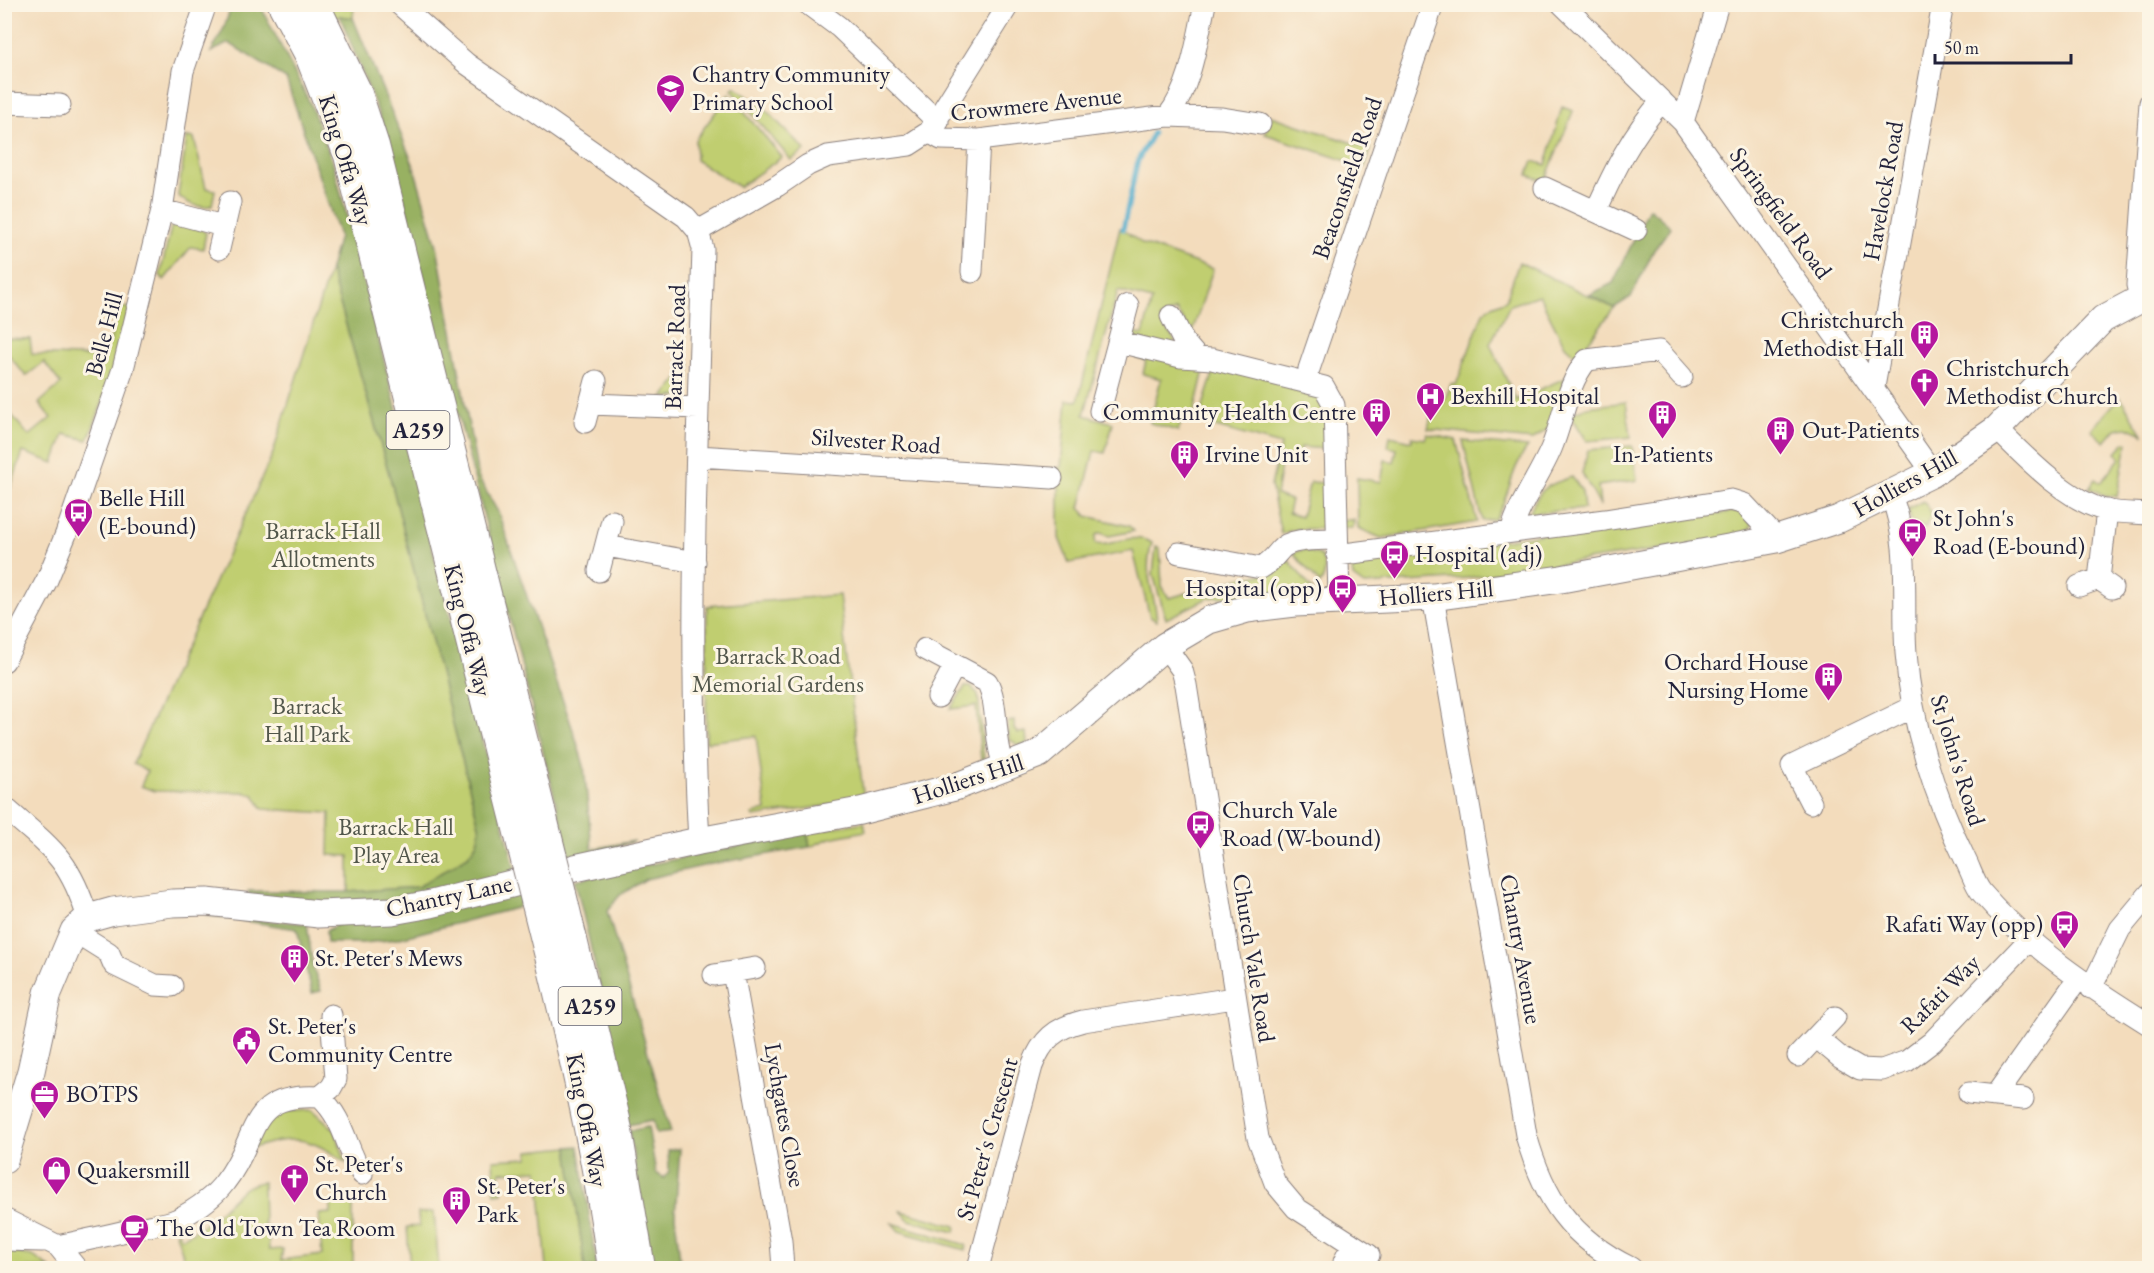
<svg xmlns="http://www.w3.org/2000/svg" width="2154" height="1273" viewBox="0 0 2154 1273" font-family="'EB Garamond',serif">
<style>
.green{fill:#c0ce6f;stroke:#717855;stroke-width:1.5}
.forest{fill:#98b162;stroke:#5d6a4e;stroke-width:1.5}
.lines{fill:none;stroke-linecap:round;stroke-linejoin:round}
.stream{stroke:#4daacb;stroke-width:5}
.minor-casing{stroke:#8a7f7c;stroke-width:23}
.major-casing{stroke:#8a7f7c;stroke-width:29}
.highway-casing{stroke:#8a7f7c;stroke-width:32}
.minor{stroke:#fff;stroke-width:21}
.major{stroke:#fff;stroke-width:27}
.highway{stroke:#fff;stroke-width:30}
.highway-bridge-casing{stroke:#8a7f7c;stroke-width:32;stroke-linecap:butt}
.highway-bridge{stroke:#fff;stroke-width:30}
.labels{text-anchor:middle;stroke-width:6;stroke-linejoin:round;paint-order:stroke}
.shield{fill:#fcf5e5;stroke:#63616e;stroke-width:1.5}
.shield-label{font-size:22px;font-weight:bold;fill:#22223b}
.poi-label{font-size:24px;fill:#22223b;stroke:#fcf5e5;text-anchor:start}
.street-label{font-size:24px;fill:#22223b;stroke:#fcf5e5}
.park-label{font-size:24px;fill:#51564b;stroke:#fcf5e5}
</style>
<rect width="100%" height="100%" fill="#fcf5e5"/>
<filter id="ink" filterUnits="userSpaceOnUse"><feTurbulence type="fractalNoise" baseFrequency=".0167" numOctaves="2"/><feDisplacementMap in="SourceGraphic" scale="12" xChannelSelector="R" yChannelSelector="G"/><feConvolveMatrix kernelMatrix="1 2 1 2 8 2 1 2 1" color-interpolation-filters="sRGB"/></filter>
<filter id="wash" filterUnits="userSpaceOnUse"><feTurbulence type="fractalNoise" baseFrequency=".008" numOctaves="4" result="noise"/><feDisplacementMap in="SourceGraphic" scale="24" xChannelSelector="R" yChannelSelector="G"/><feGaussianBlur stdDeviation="1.35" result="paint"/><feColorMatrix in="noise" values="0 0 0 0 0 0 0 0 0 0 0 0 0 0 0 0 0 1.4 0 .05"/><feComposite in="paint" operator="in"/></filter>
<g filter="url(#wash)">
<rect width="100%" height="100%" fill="#f3dcbc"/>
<path class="green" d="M 326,5 L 354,5 L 353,18 L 340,16 L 334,19 Z
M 735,87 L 765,109 L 805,150 L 791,160 L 732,90 Z
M 729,94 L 782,157 L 739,187 L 696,160 L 695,140 Z
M 1562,107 L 1573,111 L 1545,181 L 1528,175 L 1533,161 L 1546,165 Z
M 1271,116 L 1371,149 L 1365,167 L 1265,134 Z
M 187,137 L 194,138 L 206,188 L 215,190 L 212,205 C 202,210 185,203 178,195 Z
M 176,224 L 200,229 L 206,233 L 203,249 L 191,247 L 164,280 L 160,275 L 171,228 Z
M 1120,228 L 1143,244 L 1213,269 L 1192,333 L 1176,310 L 1160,318 L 1182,352 L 1133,338 L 1133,333 L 1143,335 L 1152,300 L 1118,291 L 1084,415 L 1113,423 L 1105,453 L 1094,451 L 1080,508 L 1087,516 L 1129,526 L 1134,531 L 1109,536 L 1101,533 L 1096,535 L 1095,543 C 1105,550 1132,530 1152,543 C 1142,576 1155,590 1157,621 L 1150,617 L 1133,551 L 1069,563 L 1059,538 L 1059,487 L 1054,486 L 1054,469 L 1061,467 L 1067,400 L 1078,401 Z
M 1519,262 L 1614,308 L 1577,357 L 1565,346 L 1539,295 L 1510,305 L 1490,344 L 1516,400 L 1565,378 L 1552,426 L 1532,440 L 1428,429 L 1435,396 L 1446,397 L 1451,384 L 1456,385 L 1483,313 L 1488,308 L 1506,300 Z
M 330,269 L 390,477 L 480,829 L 477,843 L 468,856 L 418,887 L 349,892 L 349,856 L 329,855 L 330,813 L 263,809 L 254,795 L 243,792 L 154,791 L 141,786 L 147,771 L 133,764 L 273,453 Z
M 116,307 L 130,308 L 113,375 L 88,440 L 64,434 L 54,463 L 23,452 L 5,503 L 5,407 L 29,436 L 51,418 L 39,403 L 61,384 L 44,362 L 26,376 L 5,351 L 5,338 L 30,339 L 32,354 L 99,357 L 101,341 L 110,342 Z
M 1147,357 L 1205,366 L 1192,421 L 1182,420 L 1178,431 L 1150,423 L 1161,379 L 1143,374 L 1146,360 L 1136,358 Z
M 1216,364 L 1317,391 L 1326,405 L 1327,449 L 1300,447 L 1299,465 L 1281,465 L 1276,495 L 1291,500 L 1288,513 L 1301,517 L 1310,482 L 1326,483 L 1324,519 L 1354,520 L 1353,528 L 1296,529 L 1281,534 L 1271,485 L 1281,445 L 1198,422 Z
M 690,365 C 689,388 689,399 663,397 Z
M 2120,397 L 2143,434 L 2127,427 L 2116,429 L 2105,442 L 2091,430 Z
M 1626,402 L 1631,437 L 1587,441 L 1570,414 L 1587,407 Z
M 1427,434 L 1456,440 L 1477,522 L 1381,538 L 1358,528 L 1357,478 L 1381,482 L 1385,460 L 1394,462 L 1397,449 L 1388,447 L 1390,436 L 1412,441 L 1412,437 L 1425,439 Z
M 1463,441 L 1528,447 C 1509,471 1511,495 1495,519 L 1482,521 Z
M 2125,442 L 2127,443 L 2117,497 L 2104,495 L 2089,488 L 2095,479 L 2101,483 L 2120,458 L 2116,453 Z
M 1632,446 L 1637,480 L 1598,486 L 1600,506 L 1582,473 L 1588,450 Z
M 1572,477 L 1582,491 L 1584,509 L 1529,513 C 1540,488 1546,485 1572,477 Z
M 1923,501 L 1932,513 L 1925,528 L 1911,521 L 1908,509 Z
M 1740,511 L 1752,524 L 1747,536 L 1467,578 L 1364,585 L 1353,577 L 1352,569 L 1363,561 L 1564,531 Z
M 1156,547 L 1160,549 L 1162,586 L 1169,598 L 1243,577 L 1260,575 L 1273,570 L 1287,558 L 1313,590 L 1208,598 L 1166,619 L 1153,574 Z
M 1303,550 L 1320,555 C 1326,565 1327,574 1320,584 L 1293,553 Z
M 839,595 L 864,800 L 753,817 L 752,814 L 766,810 L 756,736 L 706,742 L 707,606 Z
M 965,687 L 971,687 L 978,694 L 984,758 L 981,760 L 976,706 L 950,709 Z
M 1014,721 L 1014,729 L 1018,733 L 1026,732 L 1027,744 L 1018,745 L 1009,739 L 1008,722 Z
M 864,822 L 866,831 L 830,838 L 810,847 L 807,832 Z
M 313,1110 L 335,1130 L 346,1163 C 309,1135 293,1135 250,1149 L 273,1112 Z
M 568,1147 L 585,1268 L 547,1268 L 538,1170 L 500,1172 L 502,1193 L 495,1194 L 493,1160 L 528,1158 L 529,1151 Z
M 263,1182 L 264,1226 L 268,1227 L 269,1250 L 283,1249 L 281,1260 L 322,1255 L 319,1214 L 331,1213 L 331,1202 L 353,1201 L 353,1268 L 187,1268 L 176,1233 L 178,1232 L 182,1238 C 193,1232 205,1226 214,1217 C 230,1203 241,1184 263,1182 Z
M 901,1211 L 956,1226 L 955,1232 L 909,1220 Z
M 434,1212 L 439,1268 L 410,1268 L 407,1227 L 419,1226 L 418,1213 Z
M 892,1223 L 966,1245 L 965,1250 L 899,1231 Z
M 5,1251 L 33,1256 L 50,1268 L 5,1268 Z"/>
<path class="forest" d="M 232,5 L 260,5 L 310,103 L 333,163 L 517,876 L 430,898 L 327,906 L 249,895 L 248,891 L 349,892 L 418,887 L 468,856 L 477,843 L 480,829 L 390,477 L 330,269 L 339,236 L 286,79 L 229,43 L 211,52 L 223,30 Z
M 340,16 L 353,18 L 413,164 L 437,246 L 478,477 L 498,512 L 575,736 L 584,766 L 592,849 L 634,841 L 571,862 L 389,140 Z
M 1649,208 L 1671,227 L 1654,250 L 1631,297 L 1614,308 L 1589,295 L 1613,283 Z
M 807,832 L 810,847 L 712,864 L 646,879 L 620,895 L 607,911 L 671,1132 L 656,1134 L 653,1120 L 628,1125 L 615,1051 L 575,880 Z
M 521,894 L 523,903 L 516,908 L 396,939 L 365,943 L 327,943 L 326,931 L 338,924 Z
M 206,915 L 307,924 L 313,967 L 321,991 L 312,993 L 297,929 Z
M 648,1127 L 656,1173 L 664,1178 L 669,1171 L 668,1150 L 680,1149 L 675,1216 L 681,1268 L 653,1268 L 629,1131 Z
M 579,1146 L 597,1268 L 585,1268 L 568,1147 Z"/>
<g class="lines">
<path class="stream" d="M 1123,229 L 1138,160 L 1153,133"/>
</g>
</g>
<g filter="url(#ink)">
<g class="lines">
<defs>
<path id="minor" d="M 399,4 L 467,64 L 686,217 L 698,231 L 703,249 C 697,446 688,644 699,841
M 808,4 L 839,27 L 938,122
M 1562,4 L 1683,122 L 1933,473
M 4,103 L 60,105
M 1168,116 C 1191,87 1197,40 1205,4
M 1683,122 L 1718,4
M 929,132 L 1009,4
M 1545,188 L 1636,230
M 162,210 L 223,226
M 1596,211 C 1614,171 1632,134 1662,101
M 698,231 L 777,186 L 808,165 L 828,156 L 909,145 L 929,132 L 941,139 L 979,140 L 1168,116 L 1222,118 L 1260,124
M 219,249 L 230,202
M 972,272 L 979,140
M 2140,297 L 2137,285 L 2150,103
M 1171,316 L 1184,342 L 1196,356
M 1119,342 L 1181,357 L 1212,359 L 1324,387 L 1334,405 L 1339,599
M 1309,369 L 1433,4
M 1874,387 L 1943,4
M 590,404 L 698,408
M 1100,411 L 1128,305
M 585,422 L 596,381
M 1997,429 C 2025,457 2068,502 2108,511 C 2121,513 2136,513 2150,514
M 697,456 L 1052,478
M 1891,496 C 1911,544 1902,601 1906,653 C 1911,724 1935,798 1966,861 C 1971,871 1975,885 1982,893 C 2030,948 2089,987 2150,1025
M 1511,532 C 1520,501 1539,477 1551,449 C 1564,419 1566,385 1587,360 L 1659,351 L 1682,377
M 606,546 L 695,562
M 1179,553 L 1261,568 C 1271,562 1274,557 1281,549 C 1292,537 1321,540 1336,539
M 1337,555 L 1605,520 L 1731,500 L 1744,504 L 1777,539
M 599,571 L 612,521
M 2099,579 L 2107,510
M 2079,586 L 2099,579 L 2112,588
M 1433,597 L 1526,1135 C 1544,1199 1570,1238 1631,1268
M 1165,646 L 1182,670 L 1186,685 L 1258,1138 L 1275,1183 L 1296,1208 L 1369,1255
M 925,649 L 987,682 C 999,702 993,743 1006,770
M 4,661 L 47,580 L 66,534 L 123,369 L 162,210 L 183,71 L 206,4
M 938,697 L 955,665
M 1811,803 L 1792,766 L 1913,707
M 4,807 C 51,848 69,857 88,918
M 74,931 L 109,953 L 114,965 L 155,985 L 172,986
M 733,972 L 781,1241 L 783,1268
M 714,975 L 755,968
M 2091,988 L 2120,929 L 2150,893
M 1816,1037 L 1841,1058 L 1860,1069 L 1882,1070 L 1907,1061 L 1932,1042 L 2028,941
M 1798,1056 L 1835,1017
M 1969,1093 L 2023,1099
M 1995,1096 L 2078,979
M 320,1097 C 345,1120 345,1147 362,1174
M 4,1219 L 58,1246 L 76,1268
M 4,1240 L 42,1241
M 58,1246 C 86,1240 115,1234 143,1227 C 154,1225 168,1224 178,1219 C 195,1210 214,1197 225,1182 C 260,1138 245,1092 320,1097 L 331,1088 L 336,1079 L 331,1015
M 1344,1262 L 1352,1245
M 978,1268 L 1032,1066 C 1042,1040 1055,1028 1083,1021 L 1234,998"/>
<path id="major" d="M 4,1160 L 31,1071 L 48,993 L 74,931 L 88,918 L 113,911 L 172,903 L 207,902 L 319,914 L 392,911 L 431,904 L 575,868 L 699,841 L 860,811 L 955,787 L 1039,754 L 1165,646 L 1209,620 L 1247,609 L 1295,603 L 1433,597 L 1561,579 L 1777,539 L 1839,519 L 1933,473 L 1997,429 L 2103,319 L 2150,294"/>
<path id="highway" d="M 283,4 L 310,55 L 349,155 L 527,864
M 314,4 L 356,91 L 374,146 L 552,858
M 561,894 L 615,1119 L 640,1268
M 536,900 C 567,1022 596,1144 613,1268"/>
</defs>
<use href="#minor" class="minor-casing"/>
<use href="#major" class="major-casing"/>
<use href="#highway" class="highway-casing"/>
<use href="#minor" class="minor"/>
<use href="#major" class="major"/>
<use href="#highway" class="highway"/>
<defs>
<path id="highway-bridge" d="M 552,858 L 561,894
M 527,864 L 536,900"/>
</defs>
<use href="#highway-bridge" class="highway-bridge-casing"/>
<use href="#highway-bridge" class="highway-bridge"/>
</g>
</g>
<defs>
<symbol id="school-pin" viewBox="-11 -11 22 30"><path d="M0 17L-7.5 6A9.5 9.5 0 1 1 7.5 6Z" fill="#b5179e" stroke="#fcf5e5"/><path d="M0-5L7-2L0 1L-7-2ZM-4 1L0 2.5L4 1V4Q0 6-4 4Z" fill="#fff"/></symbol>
<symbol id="building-pin" viewBox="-11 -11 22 30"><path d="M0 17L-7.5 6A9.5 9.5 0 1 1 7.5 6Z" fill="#b5179e" stroke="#fcf5e5"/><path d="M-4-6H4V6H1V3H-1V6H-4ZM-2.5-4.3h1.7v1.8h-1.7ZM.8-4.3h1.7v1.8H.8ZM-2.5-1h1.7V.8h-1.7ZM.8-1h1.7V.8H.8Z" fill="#fff"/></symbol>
<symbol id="church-pin" viewBox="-11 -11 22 30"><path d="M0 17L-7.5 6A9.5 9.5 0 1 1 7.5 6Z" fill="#b5179e" stroke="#fcf5e5"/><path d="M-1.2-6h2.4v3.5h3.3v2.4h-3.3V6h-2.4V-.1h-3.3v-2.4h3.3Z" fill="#fff"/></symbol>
<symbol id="hospital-pin" viewBox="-11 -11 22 30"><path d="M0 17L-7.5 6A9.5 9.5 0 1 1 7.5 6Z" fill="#b5179e" stroke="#fcf5e5"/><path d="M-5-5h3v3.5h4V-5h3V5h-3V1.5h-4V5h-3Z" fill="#fff"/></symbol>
<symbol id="bus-pin" viewBox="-11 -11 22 30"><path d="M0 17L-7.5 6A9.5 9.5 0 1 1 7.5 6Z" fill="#b5179e" stroke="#fcf5e5"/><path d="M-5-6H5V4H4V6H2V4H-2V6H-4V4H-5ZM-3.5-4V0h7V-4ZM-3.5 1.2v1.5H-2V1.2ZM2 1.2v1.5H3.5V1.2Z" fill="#fff"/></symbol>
<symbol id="civic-pin" viewBox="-11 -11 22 30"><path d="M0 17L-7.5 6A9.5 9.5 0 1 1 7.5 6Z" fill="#b5179e" stroke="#fcf5e5"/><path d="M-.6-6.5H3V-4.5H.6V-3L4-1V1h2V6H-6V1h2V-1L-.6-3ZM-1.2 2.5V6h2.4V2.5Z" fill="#fff"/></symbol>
<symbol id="office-pin" viewBox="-11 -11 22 30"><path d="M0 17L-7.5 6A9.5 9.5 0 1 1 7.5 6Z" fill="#b5179e" stroke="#fcf5e5"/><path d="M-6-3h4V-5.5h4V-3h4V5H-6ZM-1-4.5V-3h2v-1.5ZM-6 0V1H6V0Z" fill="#fff"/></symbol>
<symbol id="shop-pin" viewBox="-11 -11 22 30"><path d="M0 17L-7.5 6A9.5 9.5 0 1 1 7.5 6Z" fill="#b5179e" stroke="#fcf5e5"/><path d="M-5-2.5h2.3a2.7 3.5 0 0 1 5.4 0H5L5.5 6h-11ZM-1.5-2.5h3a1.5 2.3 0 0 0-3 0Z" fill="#fff"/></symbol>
<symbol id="cafe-pin" viewBox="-11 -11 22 30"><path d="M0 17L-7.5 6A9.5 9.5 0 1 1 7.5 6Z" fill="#b5179e" stroke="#fcf5e5"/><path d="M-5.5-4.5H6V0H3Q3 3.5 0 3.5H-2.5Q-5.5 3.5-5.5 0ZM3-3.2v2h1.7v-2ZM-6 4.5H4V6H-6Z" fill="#fff"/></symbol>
</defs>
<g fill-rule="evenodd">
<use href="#school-pin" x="654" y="72" width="33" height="45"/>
<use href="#building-pin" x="1908" y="318" width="33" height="45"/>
<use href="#church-pin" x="1908" y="366" width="33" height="45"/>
<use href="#hospital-pin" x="1414" y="380" width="33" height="45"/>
<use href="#building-pin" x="1360" y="396" width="33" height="45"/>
<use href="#building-pin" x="1646" y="398" width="33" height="45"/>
<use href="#building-pin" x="1764" y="414" width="33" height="45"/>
<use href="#building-pin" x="1168" y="438" width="33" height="45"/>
<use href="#bus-pin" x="62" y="496" width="33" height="45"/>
<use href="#bus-pin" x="1896" y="516" width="33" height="45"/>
<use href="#bus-pin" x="1378" y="538" width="33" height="45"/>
<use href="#bus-pin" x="1326" y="572" width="33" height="45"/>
<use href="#building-pin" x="1812" y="660" width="33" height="45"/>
<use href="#bus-pin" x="1184" y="808" width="33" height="45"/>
<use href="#bus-pin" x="2048" y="908" width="33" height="45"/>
<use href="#building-pin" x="278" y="942" width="33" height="45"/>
<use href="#civic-pin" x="230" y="1024" width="33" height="45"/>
<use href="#office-pin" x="28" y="1078" width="33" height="45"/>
<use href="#shop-pin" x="40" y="1154" width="33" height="45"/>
<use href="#church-pin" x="278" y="1162" width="33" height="45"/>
<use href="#building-pin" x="440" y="1184" width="33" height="45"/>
<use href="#cafe-pin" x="118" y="1212" width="33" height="45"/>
</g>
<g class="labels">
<g class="shield">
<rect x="386.5" y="411" width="63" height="38" rx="4.5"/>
<rect x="558.5" y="987" width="63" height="38" rx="4.5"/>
</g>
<g class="shield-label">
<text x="418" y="438">A259</text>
<text x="590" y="1014">A259</text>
</g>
<g class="poi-label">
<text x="692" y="82">Chantry Community<tspan x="692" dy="28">Primary School</tspan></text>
<text x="1904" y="328" text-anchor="end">Christchurch<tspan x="1904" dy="28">Methodist Hall</tspan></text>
<text x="1946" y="376">Christchurch<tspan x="1946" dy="28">Methodist Church</tspan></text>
<text x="1451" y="404">Bexhill Hospital</text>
<text x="1356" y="420" text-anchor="end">Community Health Centre</text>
<text x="1802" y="438">Out-Patients</text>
<text x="1205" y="462">Irvine Unit</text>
<text x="1663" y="462" text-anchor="middle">In-Patients</text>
<text x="99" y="506">Belle Hill<tspan x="99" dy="28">(E-bound)</tspan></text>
<text x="1933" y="526">St John's<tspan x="1933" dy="28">Road (E-bound)</tspan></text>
<text x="1415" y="562">Hospital (adj)</text>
<text x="1322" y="596" text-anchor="end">Hospital (opp)</text>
<text x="1808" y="670" text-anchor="end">Orchard House<tspan x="1808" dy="28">Nursing Home</tspan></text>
<text x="1222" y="818">Church Vale<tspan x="1222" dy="28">Road (W-bound)</tspan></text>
<text x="2043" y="932" text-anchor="end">Rafati Way (opp)</text>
<text x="315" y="966">St. Peter's Mews</text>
<text x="268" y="1034">St. Peter's<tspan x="268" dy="28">Community Centre</tspan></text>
<text x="66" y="1102">BOTPS</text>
<text x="315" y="1172">St. Peter's<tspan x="315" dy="28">Church</tspan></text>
<text x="77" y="1178">Quakersmill</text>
<text x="477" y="1194">St. Peter's<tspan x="477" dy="28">Park</tspan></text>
<text x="156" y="1236">The Old Town Tea Room</text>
</g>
<g class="street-label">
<text transform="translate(1036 104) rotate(-6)" y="8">Crowmere Avenue</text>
<text transform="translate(346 160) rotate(73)" y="8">King Offa Way</text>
<text transform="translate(1347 178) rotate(-71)" y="8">Beaconsfield Road</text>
<text transform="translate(1883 191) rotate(-80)" y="8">Havelock Road</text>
<text transform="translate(1781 213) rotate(54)" y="8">Springfield Road</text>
<text transform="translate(104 334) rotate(-75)" y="8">Belle Hill</text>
<text transform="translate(675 347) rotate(-88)" y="8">Barrack Road</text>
<text transform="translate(876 441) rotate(4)" y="8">Silvester Road</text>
<text transform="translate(1905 483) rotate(-29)" y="8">Holliers Hill</text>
<text transform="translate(1436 593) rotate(-5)" y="8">Holliers Hill</text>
<text transform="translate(468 630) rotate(76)" y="8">King Offa Way</text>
<text transform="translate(1958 760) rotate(73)" y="8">St John's Road</text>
<text transform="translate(968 779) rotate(-18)" y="8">Holliers Hill</text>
<text transform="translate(449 896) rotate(-12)" y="8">Chantry Lane</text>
<text transform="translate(1521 949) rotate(80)" y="8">Chantry Avenue</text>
<text transform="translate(1254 958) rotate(81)" y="8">Church Vale Road</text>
<text transform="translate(1940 994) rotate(-45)" y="8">Rafati Way</text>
<text transform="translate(785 1115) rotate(80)" y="8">Lychgates Close</text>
<text transform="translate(587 1120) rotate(79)" y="8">King Offa Way</text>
<text transform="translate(987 1139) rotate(-74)" y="8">St Peter's Crescent</text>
</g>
<g class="park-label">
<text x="323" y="539">Barrack Hall<tspan x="323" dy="28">Allotments</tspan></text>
<text x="778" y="664">Barrack Road<tspan x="778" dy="28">Memorial Gardens</tspan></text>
<text x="307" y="714">Barrack<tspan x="307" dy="28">Hall Park</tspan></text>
<text x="396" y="835">Barrack Hall<tspan x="396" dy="28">Play Area</tspan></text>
</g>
</g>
<rect width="2154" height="1273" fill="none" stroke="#fcf5e5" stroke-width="24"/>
<path d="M1935 54v9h136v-9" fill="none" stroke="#22223b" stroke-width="3"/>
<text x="1944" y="54" font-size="18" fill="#22223b" stroke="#fcf5e5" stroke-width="4.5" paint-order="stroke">50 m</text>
</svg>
